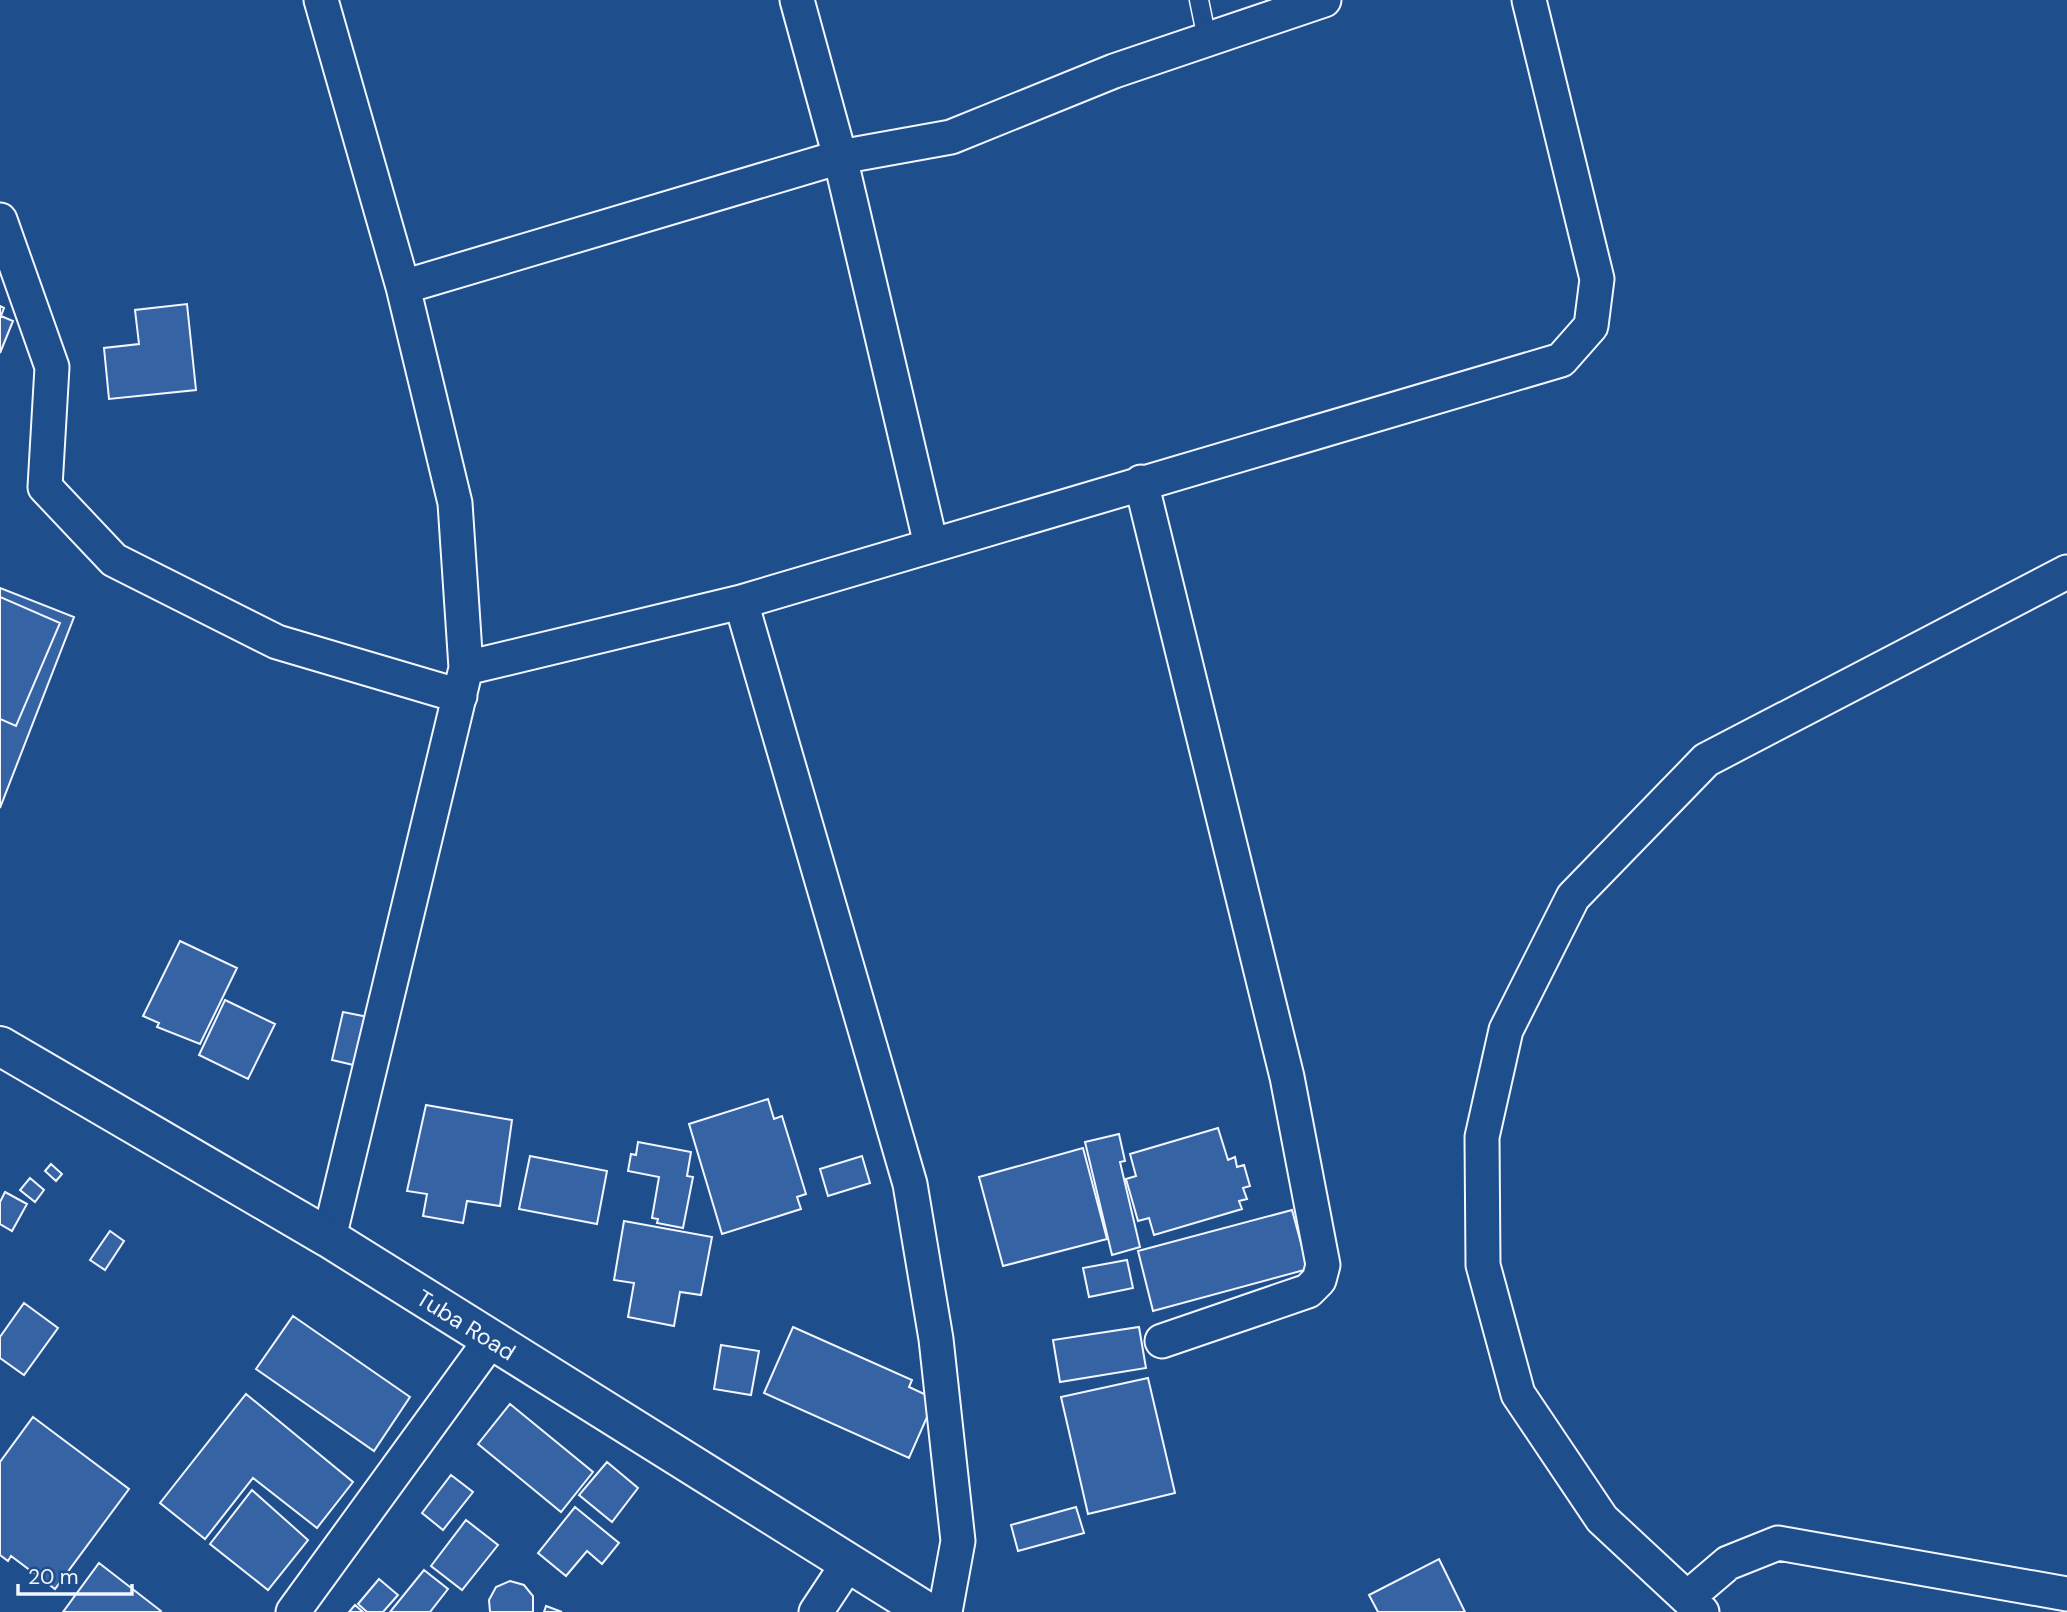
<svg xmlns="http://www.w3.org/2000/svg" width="2067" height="1612" viewBox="0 0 2067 1612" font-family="'DM Sans',sans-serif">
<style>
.building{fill:#3563a3;stroke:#f2f6ff;stroke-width:2}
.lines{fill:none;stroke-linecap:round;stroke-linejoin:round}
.lane-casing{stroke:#f2f6ff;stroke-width:21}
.street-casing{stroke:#f2f6ff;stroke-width:37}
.secondary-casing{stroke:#f2f6ff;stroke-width:42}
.lane{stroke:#1f4e8c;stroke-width:18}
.street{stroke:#1f4e8c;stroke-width:33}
.secondary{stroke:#1f4e8c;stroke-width:38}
.labels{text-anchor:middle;stroke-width:5;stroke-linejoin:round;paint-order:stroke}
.street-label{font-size:23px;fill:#f2f6ff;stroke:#1f4e8c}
</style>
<rect width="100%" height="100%" fill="#1f4e8c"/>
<path class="building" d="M 187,304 L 196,390 L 109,399 L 104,348 L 139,344 L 135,310 Z
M 0,306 L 4,308 L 1,316 L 13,321 L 0,353 Z
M 0,588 L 74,617 L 0,808 Z
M 0,597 L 60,623 L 16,726 L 0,719 Z
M 180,941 L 237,968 L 200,1044 L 157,1027 L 159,1023 L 143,1016 Z
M 225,1000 L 275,1024 L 248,1079 L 199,1055 Z
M 343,1012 L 373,1018 L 362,1067 L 332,1060 Z
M 768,1099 L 774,1119 L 782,1116 L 806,1194 L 797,1197 L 801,1209 L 722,1234 L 689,1124 Z
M 426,1105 L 512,1120 L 500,1206 L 467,1201 L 463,1223 L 423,1216 L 427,1194 L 407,1191 Z
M 1218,1128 L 1228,1160 L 1235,1157 L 1237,1167 L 1244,1165 L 1250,1186 L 1243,1188 L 1247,1199 L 1239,1201 L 1242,1209 L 1154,1235 L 1149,1218 L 1138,1221 L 1126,1179 L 1136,1176 L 1130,1154 Z
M 1119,1134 L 1125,1161 L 1120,1162 L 1140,1247 L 1112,1255 L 1085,1142 Z
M 638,1142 L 691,1152 L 687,1176 L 693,1177 L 683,1228 L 657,1223 L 658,1219 L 652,1218 L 659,1177 L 628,1171 L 631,1154 L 636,1155 Z
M 1083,1148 L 1107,1239 L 1003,1266 L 979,1177 Z
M 530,1156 L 607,1171 L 597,1224 L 519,1209 Z
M 862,1156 L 870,1183 L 828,1196 L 820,1169 Z
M 51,1164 L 62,1174 L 56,1181 L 45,1171 Z
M 30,1178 L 44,1190 L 35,1202 L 20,1190 Z
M 5,1192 L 27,1204 L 12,1231 L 0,1224 L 0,1202 Z
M 1292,1210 L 1308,1269 L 1153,1311 L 1138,1251 Z
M 624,1221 L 712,1237 L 701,1295 L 680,1292 L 674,1326 L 628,1317 L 634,1283 L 614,1280 Z
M 110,1231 L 124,1241 L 105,1270 L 90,1260 Z
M 1127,1260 L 1133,1288 L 1089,1297 L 1083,1268 Z
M 24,1303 L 58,1328 L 24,1375 L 0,1358 L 0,1337 Z
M 293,1316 L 410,1397 L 374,1451 L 256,1369 Z
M 793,1327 L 912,1380 L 909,1387 L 935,1399 L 909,1458 L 764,1393 Z
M 1139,1327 L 1146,1368 L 1060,1382 L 1053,1340 Z
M 721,1345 L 759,1351 L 751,1395 L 714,1389 Z
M 1148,1378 L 1175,1493 L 1088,1514 L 1061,1397 Z
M 246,1394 L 353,1482 L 317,1528 L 253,1478 L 205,1539 L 160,1503 Z
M 510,1404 L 593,1472 L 561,1512 L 478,1444 Z
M 33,1417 L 129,1489 L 55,1589 L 11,1556 L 8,1561 L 0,1555 L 0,1462 Z
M 607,1462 L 638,1488 L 612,1522 L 579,1495 Z
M 451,1475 L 473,1492 L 443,1530 L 422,1513 Z
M 252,1490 L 308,1540 L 268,1590 L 210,1544 Z
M 575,1507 L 619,1543 L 602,1564 L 587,1551 L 566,1576 L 538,1553 Z
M 1076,1507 L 1084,1533 L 1018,1551 L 1011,1525 Z
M 466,1520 L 498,1545 L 462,1590 L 431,1566 Z
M 1439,1559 L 1465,1612 L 1378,1612 L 1369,1595 Z
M 99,1563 L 161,1611 L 160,1612 L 63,1612 Z
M 424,1570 L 448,1589 L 430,1612 L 390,1612 Z
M 379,1579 L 398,1595 L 383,1612 L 367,1612 L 358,1604 Z
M 510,1581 L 524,1585 L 533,1596 L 533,1612 L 490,1612 L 489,1600 L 496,1587 Z
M 355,1605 L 363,1612 L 349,1612 Z
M 546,1606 L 562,1612 L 544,1612 Z"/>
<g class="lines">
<defs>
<path id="lane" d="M 1199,0 L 1207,39"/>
<path id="street" d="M 321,0 L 403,287 L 455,503 L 466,668 L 329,1238
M 797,0 L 840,157 L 931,545
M 0,220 L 52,367 L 45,487 L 114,560 L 277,642 L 460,696
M 403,287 L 840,157 L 951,137 L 1114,71 L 1324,0
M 1141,482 L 1287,1077 L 1323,1265 L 1319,1280 L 1308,1291 L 1162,1341
M 741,602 L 910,1184 L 936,1339 L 958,1541 L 945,1612
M 466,668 L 741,602 L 1561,360 L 1591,326 L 1597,279 L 1529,0
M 1687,1598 L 1728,1563 L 1778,1543 L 2067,1594
M 293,1612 L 490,1341
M 816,1612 L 849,1562
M 1702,1612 L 1602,1519 L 1518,1394 L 1483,1265 L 1482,1137 L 1506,1030 L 1573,897 L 1706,760 L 2067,572"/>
<path id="secondary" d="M 0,1046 L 329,1238 L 927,1612"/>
</defs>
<use href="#lane" class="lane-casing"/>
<use href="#street" class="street-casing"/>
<use href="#secondary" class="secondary-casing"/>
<use href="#lane" class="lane"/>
<use href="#street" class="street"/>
<use href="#secondary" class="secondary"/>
</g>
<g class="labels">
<g class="street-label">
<text transform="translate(466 1325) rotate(32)" y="8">Tuba Road</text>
</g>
</g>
<path d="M18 1584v10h114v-10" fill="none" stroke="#f2f6ff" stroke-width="3.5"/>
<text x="28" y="1584" font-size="21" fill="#f2f6ff" stroke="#1f4e8c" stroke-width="5" paint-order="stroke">20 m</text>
</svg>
